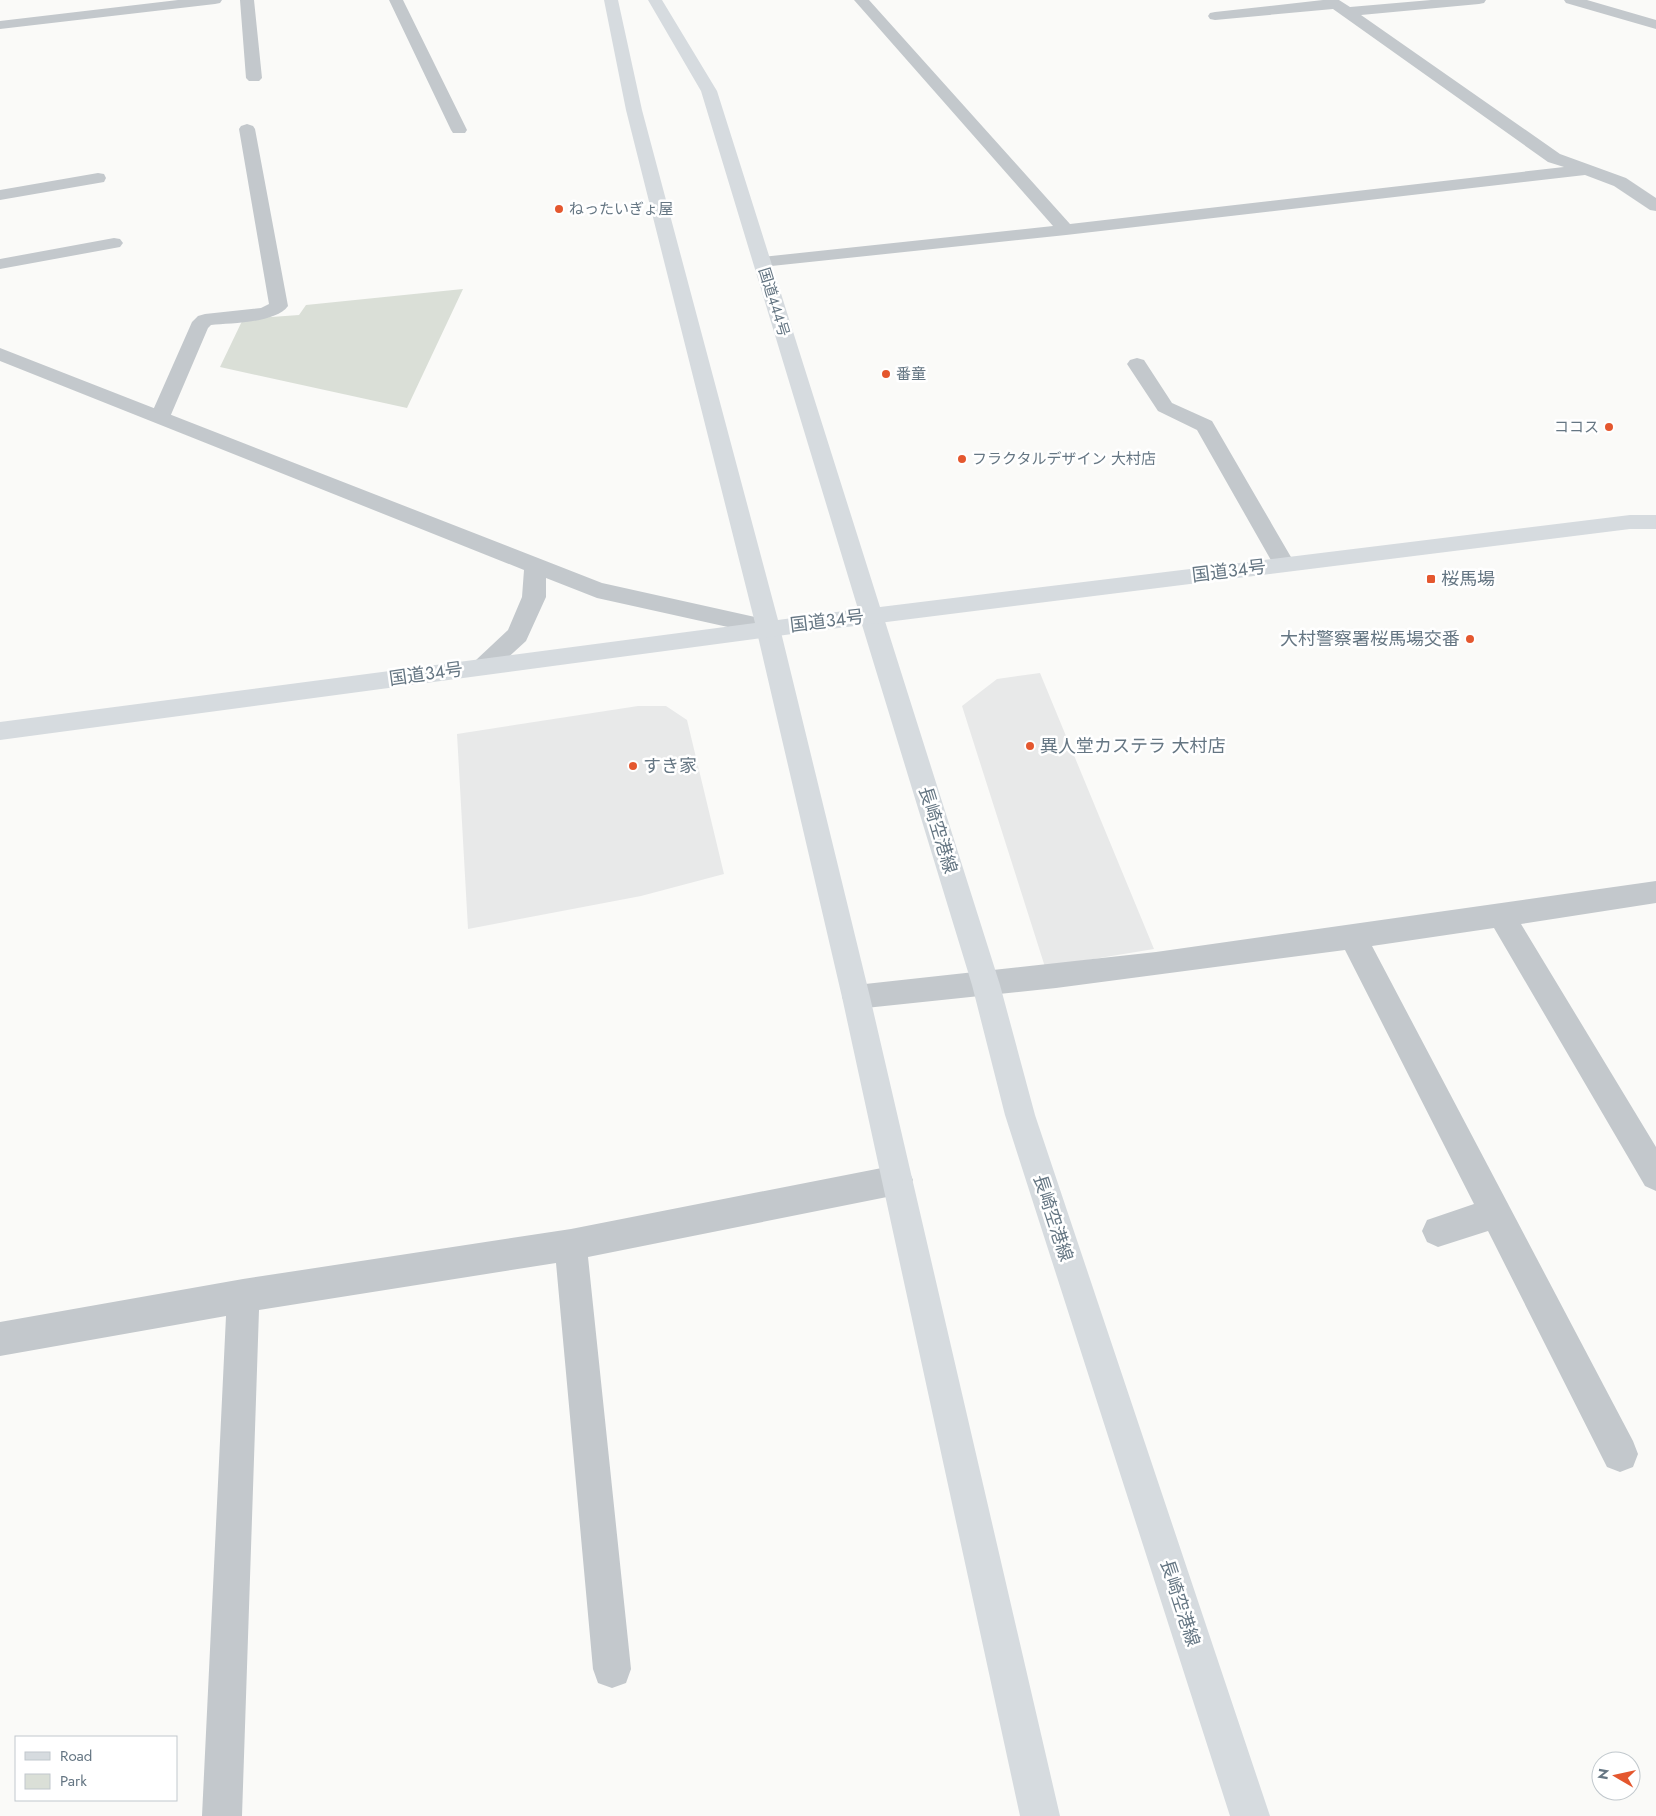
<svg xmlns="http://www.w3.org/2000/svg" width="1656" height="1816" viewBox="0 0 1656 1816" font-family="Jost,'Noto Sans JP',sans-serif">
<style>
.built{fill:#e8e9e9}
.green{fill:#dadfd7}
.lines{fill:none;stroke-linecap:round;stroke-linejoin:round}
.minor{fill:#c3c8cc;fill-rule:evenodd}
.tertiary{fill:#c3c8cc;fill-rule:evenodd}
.primary{fill:#d6dbdf;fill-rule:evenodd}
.trunk{fill:#d6dbdf;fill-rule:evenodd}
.poi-dot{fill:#e4572e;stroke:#fff;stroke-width:2}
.labels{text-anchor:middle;stroke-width:5;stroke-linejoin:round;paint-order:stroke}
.far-poi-label{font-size:15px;fill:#657683;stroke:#fff;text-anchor:start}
.far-street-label{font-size:15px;fill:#657683;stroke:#fff}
.street-label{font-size:18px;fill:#657683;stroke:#fff}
.poi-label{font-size:18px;fill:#657683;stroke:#fff;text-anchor:start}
</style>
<rect width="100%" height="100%" fill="#fafaf8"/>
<path class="built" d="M 1040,673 L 1154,949 L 1045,967 L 962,706 L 997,679 Z
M 638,706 L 666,706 L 687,720 L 724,874 L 641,896 L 468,929 L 457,734 Z"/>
<path class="green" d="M 463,289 L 407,408 L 220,367 L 243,319 L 299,315 L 306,305 Z"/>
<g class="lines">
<path class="minor" d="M 178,0 L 222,0 L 220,3 L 215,4 L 0,29 L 0,21 Z
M 240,0 L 254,0 L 262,78 L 259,81 L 249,81 L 246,78 Z
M 389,0 L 403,0 L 467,130 L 465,133 L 453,133 L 451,130 Z
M 854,0 L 869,0 L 1070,224 L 1564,167 L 1548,162 L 1333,9 L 1215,20 L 1210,19 L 1208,16 L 1210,13 L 1215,12 L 1323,0 L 1339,0 L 1350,7 L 1431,0 L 1486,0 L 1484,3 L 1479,4 L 1361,15 L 1560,154 L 1626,178 L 1656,198 L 1656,211 L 1650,210 L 1614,186 L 1585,175 L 1066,235 L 762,267 L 756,266 L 753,262 L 756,258 L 762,257 L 1053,226 Z
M 1564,0 L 1587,0 L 1656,20 L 1656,29 L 1566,3 Z
M 247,124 L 253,126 L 255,129 L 288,306 C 276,323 231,323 211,325 L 208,328 L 170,417 L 167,421 L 160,423 L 153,421 L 150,417 L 192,322 L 198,316 L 205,314 L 261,308 L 269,304 L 239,129 L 241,126 Z
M 98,173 L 104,174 L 106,178 L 104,182 L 0,200 L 0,190 Z
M 114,238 L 120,239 L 123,243 L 120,247 L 0,269 L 0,259 Z
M 1137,358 L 1144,360 L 1172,403 L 1212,421 L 1295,564 L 1292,569 L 1284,572 L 1276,569 L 1197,430 L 1158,411 L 1127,364 L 1130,360 Z
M 1656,881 L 1656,903 L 1521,924 L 1656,1147 L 1656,1191 L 1645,1186 L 1494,928 L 1372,946 L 1633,1441 L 1638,1454 L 1633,1467 L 1620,1472 L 1607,1467 L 1488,1231 L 1438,1247 L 1427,1242 L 1422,1231 L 1427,1220 L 1474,1204 L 1345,950 L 1056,988 L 856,1009 L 846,1006 L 842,997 L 846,988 L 856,985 L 1156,952 Z
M 897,1165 L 908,1169 L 913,1180 L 908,1191 L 897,1195 L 588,1257 L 631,1669 L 626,1683 L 612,1688 L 598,1683 L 593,1669 L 556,1263 L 259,1310 L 242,1816 L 202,1816 L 226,1316 L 0,1356 L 0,1322 L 243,1279 L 571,1229 Z"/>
<path class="tertiary" d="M 0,348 L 602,583 L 768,620 L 776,622 L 780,628 L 776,634 L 768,636 L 597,598 L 546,578 L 546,597 L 526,641 L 492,672 L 484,675 L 476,672 L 472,666 L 476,660 L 508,630 L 522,597 L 524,570 L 0,361 Z"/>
<path class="primary" d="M 871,607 L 879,609 L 883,615 L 1000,985 L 1035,1115 L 1270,1816 L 1230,1816 L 1005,1115 L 972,985 L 859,615 L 863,609 Z
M 768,620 L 776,622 L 780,628 L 870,997 L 1060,1816 L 1020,1816 L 842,997 L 756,628 L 760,622 Z"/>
<path class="trunk" d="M 604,0 L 618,0 L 642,110 L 778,620 L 858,609 L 701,91 L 648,0 L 662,0 L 717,91 L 880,607 L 1630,515 L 1656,515 L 1656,529 L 1630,529 L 815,631 L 0,740 L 0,722 L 755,623 L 626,110 Z"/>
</g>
<g class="poi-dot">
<circle cx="559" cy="209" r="5"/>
<circle cx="886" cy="374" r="5"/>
<circle cx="1609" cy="427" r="5"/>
<circle cx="962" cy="459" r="5"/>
<rect x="1426" y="574" width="10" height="10" rx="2.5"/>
<circle cx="1470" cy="639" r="5"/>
<circle cx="1030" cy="746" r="5"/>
<circle cx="633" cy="766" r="5"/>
</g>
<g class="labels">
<g class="far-poi-label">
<text x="569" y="214">ねったいぎょ屋</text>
<text x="896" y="379">番童</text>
<text x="1599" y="432" text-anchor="end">ココス</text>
<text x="972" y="464">フラクタルデザイン 大村店</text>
</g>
<g class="far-street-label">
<text transform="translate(774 302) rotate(73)" y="5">国道444号</text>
</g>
<g class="street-label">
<text transform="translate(1229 571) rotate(-7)" y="6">国道34号</text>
<text transform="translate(827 621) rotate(-7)" y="6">国道34号</text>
<text transform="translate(426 674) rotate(-8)" y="6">国道34号</text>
<text transform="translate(938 830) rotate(73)" y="6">長崎空港線</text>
<text transform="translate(1053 1218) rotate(72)" y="6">長崎空港線</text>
<text transform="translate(1180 1603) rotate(72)" y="6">長崎空港線</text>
</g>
<g class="poi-label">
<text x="1441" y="585">桜馬場</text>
<text x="1460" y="645" text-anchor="end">大村警察署桜馬場交番</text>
<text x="1040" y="752">異人堂カステラ 大村店</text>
<text x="643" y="772">すき家</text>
</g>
</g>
<rect x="15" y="1736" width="162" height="65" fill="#ffffff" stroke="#c1c8cd"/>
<rect x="25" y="1752" width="25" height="8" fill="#d6dbdf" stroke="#c1c8cd"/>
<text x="60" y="1761" font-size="15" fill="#657683">Road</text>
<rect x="25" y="1774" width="25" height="15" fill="#dadfd7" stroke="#c1c8cd"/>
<text x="60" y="1786" font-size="15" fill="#657683">Park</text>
<g transform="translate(1616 1776) rotate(279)"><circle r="24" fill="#ffffff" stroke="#c1c8cd"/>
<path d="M0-4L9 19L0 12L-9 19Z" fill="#e4572e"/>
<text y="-8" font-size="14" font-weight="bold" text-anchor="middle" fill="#657683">N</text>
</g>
</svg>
